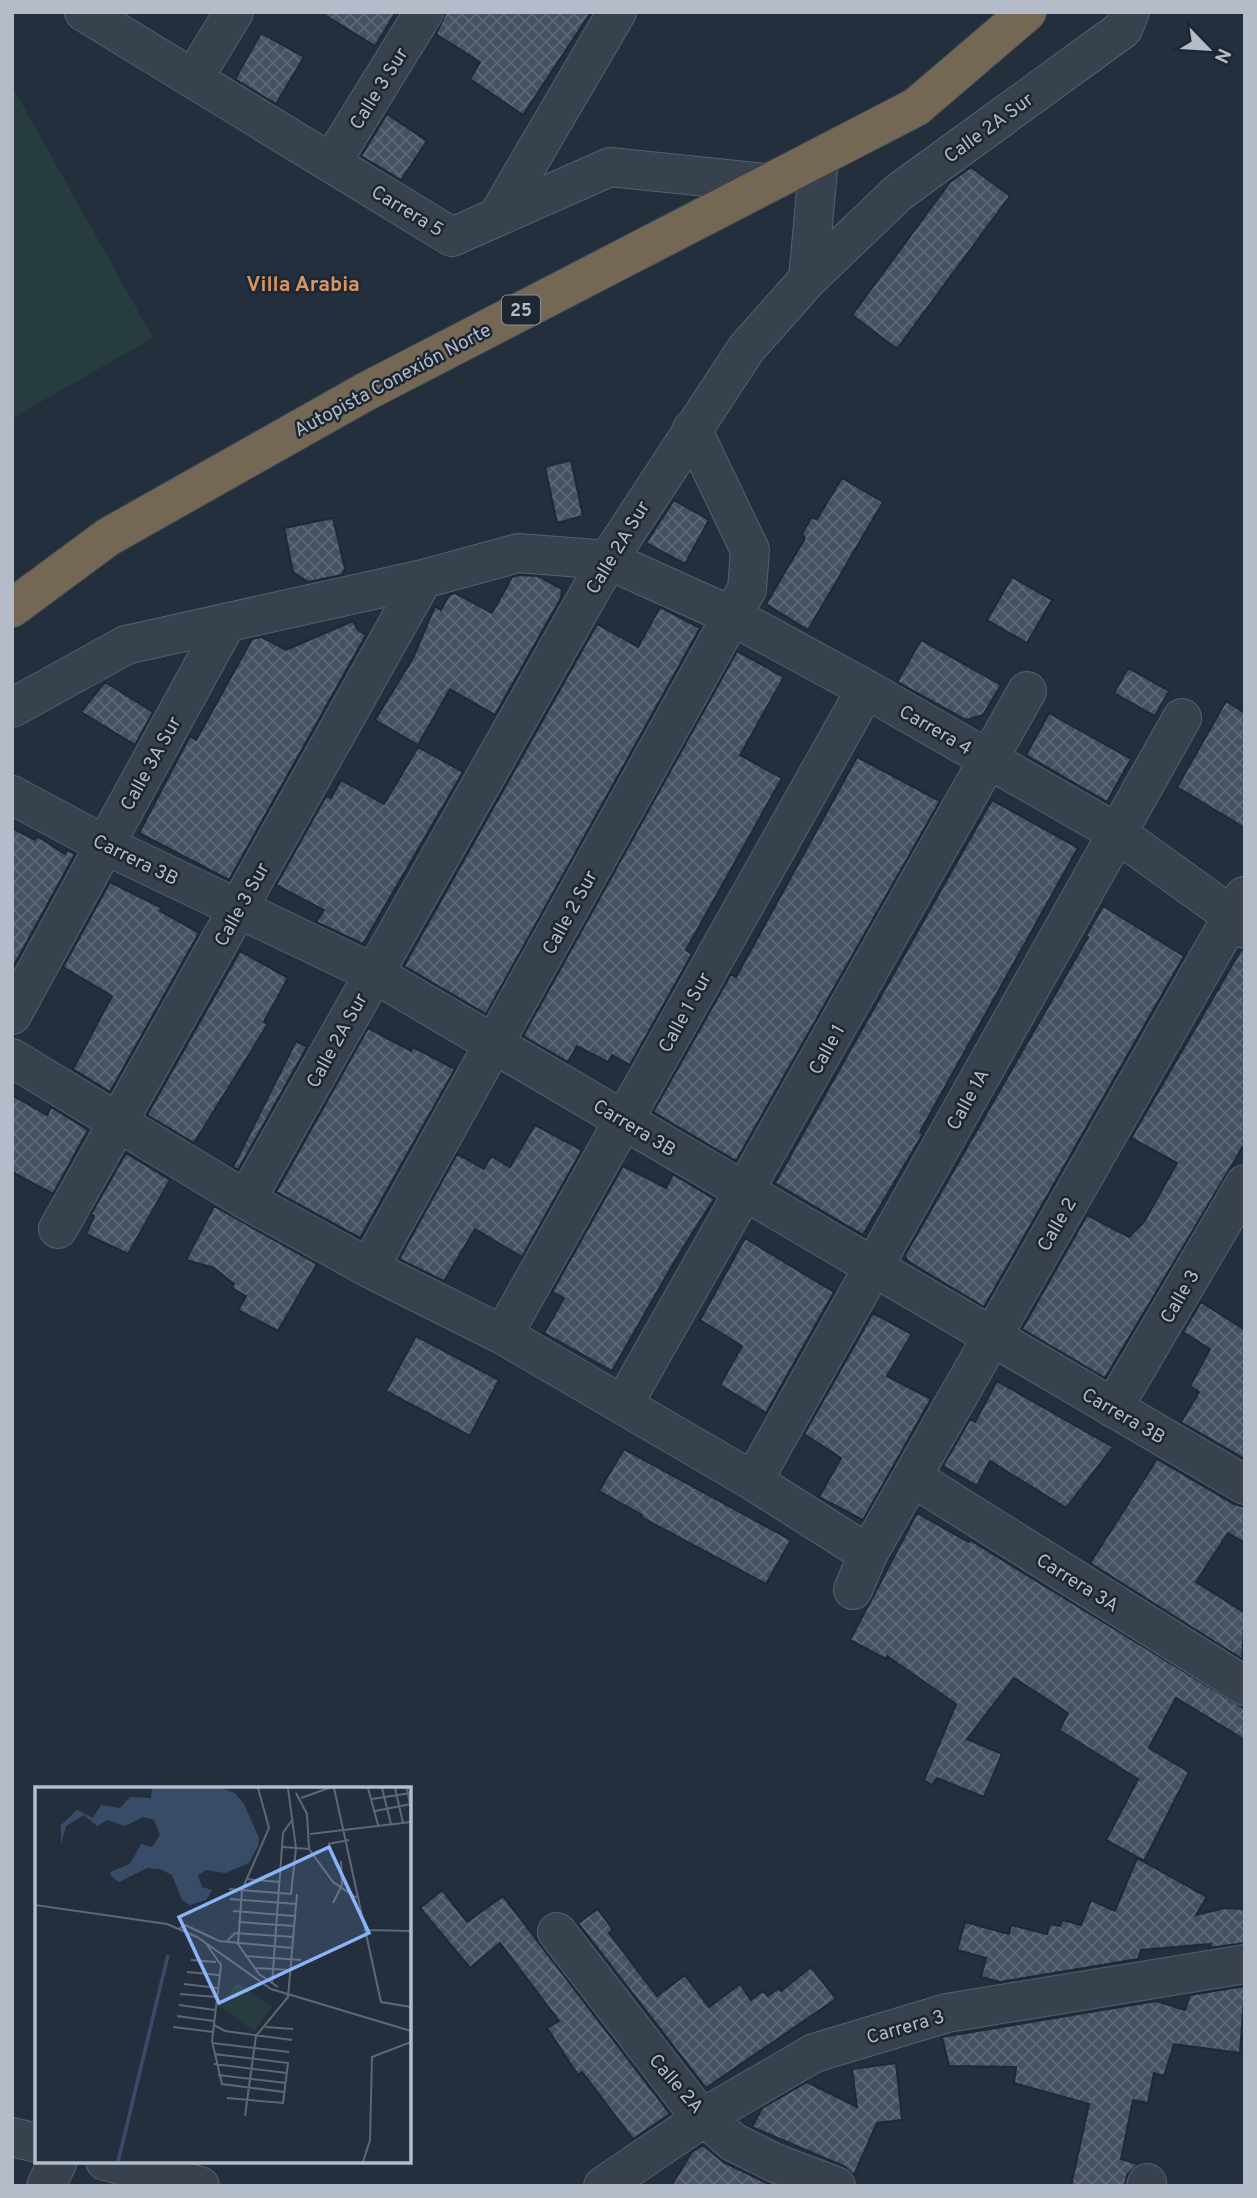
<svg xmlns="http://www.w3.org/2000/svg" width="1257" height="2198" viewBox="0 0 1257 2198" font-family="Overpass,sans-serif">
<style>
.park{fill:#263c3f}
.building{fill:url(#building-cross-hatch);stroke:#1f2835;stroke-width:2}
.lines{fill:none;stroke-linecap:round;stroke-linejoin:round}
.street-casing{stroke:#565f6c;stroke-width:40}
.highway-casing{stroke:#434c59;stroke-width:40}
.street{stroke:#38414e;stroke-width:38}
.highway{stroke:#746855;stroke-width:38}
.labels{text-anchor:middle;stroke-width:5;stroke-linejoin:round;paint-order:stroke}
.shield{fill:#1d2633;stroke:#878f9c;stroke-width:2}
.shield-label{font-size:18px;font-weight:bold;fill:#b4bcc9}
.street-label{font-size:19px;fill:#b4bcc9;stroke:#1d2633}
.neighbourhood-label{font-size:21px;font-weight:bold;fill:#d59563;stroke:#1d2633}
.inset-river{fill:none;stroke:#394c67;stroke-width:3.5}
.inset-road{fill:none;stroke:#5e6776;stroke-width:2}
.view{fill:#8ab4f8;fill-opacity:0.15;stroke:#8ab4f8;stroke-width:3.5}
.inset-edge{fill:none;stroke:#b4bcc9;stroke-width:3.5}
</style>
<defs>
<pattern id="building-cross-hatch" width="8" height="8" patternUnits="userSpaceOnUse" patternTransform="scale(1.75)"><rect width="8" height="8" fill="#455162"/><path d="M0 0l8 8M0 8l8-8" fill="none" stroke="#5d6877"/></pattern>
</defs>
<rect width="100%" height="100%" fill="#242f3e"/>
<path class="park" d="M 12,86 L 153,338 L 12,418 Z"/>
<path class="building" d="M 320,12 L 396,12 L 375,46 Z
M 446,12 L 591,12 L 523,115 L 470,79 L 480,62 L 436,34 Z
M 261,33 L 304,57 L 276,104 L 235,79 Z
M 387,114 L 427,141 L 401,180 L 361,156 Z
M 971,167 L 1010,196 L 897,349 L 852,315 L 950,182 Z
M 571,460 L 583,516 L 557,523 L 545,467 Z
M 842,478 L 883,502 L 808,630 L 766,604 L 805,538 L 802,534 L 811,518 L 817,519 Z
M 674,500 L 709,520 L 685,564 L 646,543 Z
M 333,518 L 345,569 L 342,575 L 308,582 L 293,572 L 284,528 Z
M 520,575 L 538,576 L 562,589 L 561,598 L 495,715 L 450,689 L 418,745 L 375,720 L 413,658 L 435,606 L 441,610 L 449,595 L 455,593 L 492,613 L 512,577 Z
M 1012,577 L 1052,600 L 1027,643 L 987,620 Z
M 660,607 L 700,628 L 486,1014 L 404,966 L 597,624 L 638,647 Z
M 353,621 L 358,630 L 366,635 L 229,880 L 139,833 L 190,736 L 196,740 L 252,639 L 262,637 L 286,650 Z
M 921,640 L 1001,685 L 983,715 L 966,720 L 897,682 Z
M 737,651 L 784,677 L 740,755 L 782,778 L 686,950 L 692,954 L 630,1065 L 612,1055 L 608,1062 L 577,1046 L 568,1062 L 523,1036 Z
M 1128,668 L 1169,691 L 1155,716 L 1114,693 Z
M 105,682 L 153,712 L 135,745 L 81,712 Z
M 1226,701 L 1245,713 L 1245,828 L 1177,787 Z
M 1049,713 L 1131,759 L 1107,802 L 1026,755 Z
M 418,747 L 463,772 L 363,944 L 316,922 L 324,910 L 276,885 L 326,796 L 331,798 L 341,780 L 384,804 Z
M 857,757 L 940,801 L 736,1161 L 653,1112 L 731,974 L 736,977 Z
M 992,800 L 1078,848 L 920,1132 L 923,1134 L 863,1235 L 775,1183 Z
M 12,828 L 35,840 L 37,836 L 65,854 L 67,850 L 75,854 L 12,969 Z
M 110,882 L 162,908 L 160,911 L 199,933 L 110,1092 L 73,1069 L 112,996 L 63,967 Z
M 1103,906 L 1184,956 L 984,1307 L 919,1268 L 907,1260 L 905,1255 L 1088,937 L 1086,936 Z
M 1241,950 L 1245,950 L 1245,1143 L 1105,1378 L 1022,1329 L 1087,1215 L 1129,1237 L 1144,1222 L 1177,1163 L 1131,1138 Z
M 240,951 L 288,978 L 264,1022 L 268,1024 L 194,1143 L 147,1115 Z
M 368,1028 L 411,1051 L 413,1047 L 455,1069 L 360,1238 L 276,1192 Z
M 296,1041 L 307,1047 L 238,1170 L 233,1167 Z
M 12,1095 L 47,1115 L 51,1107 L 88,1130 L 53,1194 L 12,1172 Z
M 535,1125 L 582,1150 L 522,1257 L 475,1229 L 444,1281 L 399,1259 L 457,1154 L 484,1169 L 491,1156 L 510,1167 Z
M 126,1153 L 170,1180 L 128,1254 L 86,1234 L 94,1216 L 91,1214 Z
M 623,1166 L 666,1188 L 673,1174 L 714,1199 L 676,1259 L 612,1371 L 544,1333 L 564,1298 L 552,1292 Z
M 214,1206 L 317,1264 L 278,1331 L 238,1310 L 246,1296 L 232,1288 L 234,1284 L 214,1268 L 186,1260 Z
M 745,1238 L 834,1292 L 766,1413 L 720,1385 L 742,1346 L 700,1320 Z
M 1201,1302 L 1245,1330 L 1245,1459 L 1181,1422 L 1199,1392 L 1190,1386 L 1210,1349 L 1183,1332 Z
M 873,1313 L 912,1334 L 887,1376 L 931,1399 L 863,1520 L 819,1497 L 841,1458 L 804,1434 Z
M 416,1336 L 499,1380 L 470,1436 L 386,1391 Z
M 997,1381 L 1113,1447 L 1066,1508 L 990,1461 L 977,1486 L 943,1466 L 970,1419 L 975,1422 Z
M 624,1449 L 791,1540 L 766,1584 L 641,1517 L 642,1515 L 599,1491 Z
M 1157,1459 L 1234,1504 L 1245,1507 L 1245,1543 L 1228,1533 L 1196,1582 L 1245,1613 L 1242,1659 L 1090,1563 Z
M 917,1513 L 969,1542 L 970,1540 L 1245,1709 L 1245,1740 L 1176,1698 L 1149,1748 L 1189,1772 L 1144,1861 L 1106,1840 L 1138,1779 L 1059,1730 L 1068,1713 L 1014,1678 L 967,1739 L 1002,1754 L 984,1797 L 937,1778 L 932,1785 L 924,1780 L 956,1704 L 887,1656 L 886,1659 L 850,1640 Z
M 1137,1858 L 1207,1897 L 1196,1915 L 1225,1908 L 1245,1909 L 1245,1943 L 1209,1948 L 1211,1944 L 1141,1950 L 1138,1959 L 1000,1982 L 981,1977 L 986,1958 L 957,1950 L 965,1922 L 1009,1934 L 1011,1925 L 1047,1934 L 1050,1924 L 1060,1926 L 1062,1920 L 1081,1925 L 1091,1900 L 1115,1911 Z
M 442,1890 L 467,1922 L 503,1896 L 670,2114 L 633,2139 L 582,2072 L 578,2075 L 547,2028 L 559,2021 L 500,1943 L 470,1968 L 420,1908 Z
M 598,1909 L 613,1930 L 609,1933 L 657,1996 L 685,1975 L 709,2007 L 740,1984 L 751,2000 L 763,1991 L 768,1996 L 779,1988 L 781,1991 L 811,1967 L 836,1999 L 706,2088 L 578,1923 Z
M 1245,1986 L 1240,2053 L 1174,2044 L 1164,2076 L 1154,2073 L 1148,2103 L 1133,2100 L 1121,2159 L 1138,2164 L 1127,2175 L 1125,2186 L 1071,2186 L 1089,2104 L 1014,2083 L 1016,2067 L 949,2066 L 942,2037 L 1156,2001 L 1185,2010 L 1190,1995 Z
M 896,2063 L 902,2120 L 877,2123 L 854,2175 L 844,2166 L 752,2127 L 762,2108 L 807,2082 L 857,2107 L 852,2069 Z
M 703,2145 L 723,2162 L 773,2186 L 671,2186 L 692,2152 Z"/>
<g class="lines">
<defs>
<path id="street" d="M 84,12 L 452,237 L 610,167 L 765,183
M 193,79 L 234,12
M 331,163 L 424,12
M 497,217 L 617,12
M 808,279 L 819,159
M 12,708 L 126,645 L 423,579 L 518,553 L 608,560 L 732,616 L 866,689 L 1117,833 L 1232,916 L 1245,929
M 12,795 L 105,845 L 373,973 L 1245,1485
M 12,1015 L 227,622
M 12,1058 L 246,1200 L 369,1268 L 503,1335 L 753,1481 L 868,1554
M 246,1200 L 608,560 L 746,349 L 808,279 L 899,192 L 1123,29 L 1130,12
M 58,1229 L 423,579
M 369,1268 L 747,589 L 750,550 L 692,429
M 503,1335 L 866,689
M 623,1405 L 1027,691
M 1113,1408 L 1245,1184
M 912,1477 L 1245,1686
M 753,1481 L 1182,718
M 853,1590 L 868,1554 L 1244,896
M 557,1932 L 691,2105 L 733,2142 L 775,2163 L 836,2186
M 12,2137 L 37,2143
M 105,2161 L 200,2186
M 46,2186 L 58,2161
M 603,2186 L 706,2116 L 814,2053 L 947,2013 L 1245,1964
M 1146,2186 L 1147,2183"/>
<path id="highway" d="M 12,608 L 108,537 L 365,392 L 916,107 L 1027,12"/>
</defs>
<use href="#street" class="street-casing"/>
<use href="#highway" class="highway-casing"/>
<use href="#street" class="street"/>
<use href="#highway" class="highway"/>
</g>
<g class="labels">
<rect class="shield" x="502" y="295.5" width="38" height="29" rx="5"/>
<g class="shield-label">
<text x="521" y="316">25</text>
</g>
<g class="street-label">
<text transform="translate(378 88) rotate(-58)" y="7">Calle 3 Sur</text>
<text transform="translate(988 127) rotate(-36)" y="7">Calle 2A Sur</text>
<text transform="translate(408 210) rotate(31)" y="7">Carrera 5</text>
<text transform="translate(392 379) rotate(-28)" y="7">Autopista Conexión Norte</text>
<text transform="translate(617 547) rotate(-59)" y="7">Calle 2A Sur</text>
<text transform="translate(936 729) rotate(30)" y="7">Carrera 4</text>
<text transform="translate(150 763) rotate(-61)" y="7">Calle 3A Sur</text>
<text transform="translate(136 859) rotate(26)" y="7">Carrera 3B</text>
<text transform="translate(241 904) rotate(-61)" y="7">Calle 3 Sur</text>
<text transform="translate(569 912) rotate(-61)" y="7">Calle 2 Sur</text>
<text transform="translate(684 1012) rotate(-61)" y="7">Calle 1 Sur</text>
<text transform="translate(336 1040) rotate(-61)" y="7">Calle 2A Sur</text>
<text transform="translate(826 1049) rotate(-61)" y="7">Calle 1</text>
<text transform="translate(967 1099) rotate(-61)" y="7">Calle 1A</text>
<text transform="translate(635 1127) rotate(31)" y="7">Carrera 3B</text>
<text transform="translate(1056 1224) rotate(-60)" y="7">Calle 2</text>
<text transform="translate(1179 1296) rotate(-60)" y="7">Calle 3</text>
<text transform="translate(1124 1415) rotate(30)" y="7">Carrera 3B</text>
<text transform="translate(1078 1582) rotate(32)" y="7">Carrera 3A</text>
<text transform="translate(905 2026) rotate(-16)" y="7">Carrera 3</text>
<text transform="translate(677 2083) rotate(49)" y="7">Calle 2A</text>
</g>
<g class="neighbourhood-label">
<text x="303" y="291">Villa Arabia</text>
</g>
</g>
<g transform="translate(35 1787)">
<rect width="376" height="376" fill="#242f3e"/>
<path d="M 202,195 L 237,220 L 219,244 L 184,219 Z" fill="#263c3f"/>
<path d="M 117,1 L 185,1 L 200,6 L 209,17 L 224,51 L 223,59 L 214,76 L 190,86 L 171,83 L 163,88 L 167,100 L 177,103 L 171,113 L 155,118 L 147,113 L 137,88 L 125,82 L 112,81 L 84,95 L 76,89 L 75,85 L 95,77 L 106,57 L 117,60 L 125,48 L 119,33 L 108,30 L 90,39 L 72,33 L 62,39 L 49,28 L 31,39 L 26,57 L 26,38 L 42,23 L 58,31 L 66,18 L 85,21 L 95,10 L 116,11 Z" fill="#394c67"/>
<path class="inset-river" d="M 83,375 L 133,168"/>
<path class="inset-road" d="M 223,1 L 234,41 L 207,103 L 203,157 L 224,187 L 243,200M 253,1 L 261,61 L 256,107M 299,1 L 346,215 L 376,220M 333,1 L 343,38M 347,1 L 356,37M 360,1 L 368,36M 372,1 L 376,23M 261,6 L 272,27 L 274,62 L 298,95 L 322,111M 266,11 L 294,1M 337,12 L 376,6M 340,24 L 376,17M 275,47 L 376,35M 293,57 L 314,53M 248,60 L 274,62M 211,92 L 245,95M 194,102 L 257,107M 195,112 L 261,117M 298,116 L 307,98 L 306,74M 0,118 L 132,137 L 162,150 L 236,202 L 376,244M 198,124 L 260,129M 203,135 L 259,139M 144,142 L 150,138 L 184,154 L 258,161M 329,143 L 376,144M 191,155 L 200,146 L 259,150M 172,158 L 186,178 L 177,254 L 187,297 L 249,305M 210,169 L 266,173M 156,173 L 181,175M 219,181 L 256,183M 152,185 L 184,188M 149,197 L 183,201M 237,197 L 248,46 L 257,33M 145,207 L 182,210M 144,218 L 180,223M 142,229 L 179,234M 179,238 L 190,244 L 257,253M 138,240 L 178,245M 230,240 L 258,242M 177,256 L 254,265M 179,267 L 253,276 L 248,316 L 192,311M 179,277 L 252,286M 183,288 L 251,296M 210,329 L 221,249 L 253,210 L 262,107M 328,375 L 335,353 L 337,270 L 376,255"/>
<path class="view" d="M 294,60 L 334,146 L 184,216 L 144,130 Z"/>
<rect width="376" height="376" class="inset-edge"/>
</g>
<rect width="1257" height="2198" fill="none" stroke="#b4bcc9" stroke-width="28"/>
<g transform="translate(1208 49) rotate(115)" stroke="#1d2633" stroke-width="5" paint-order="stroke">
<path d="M0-5L12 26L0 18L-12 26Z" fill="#b4bcc9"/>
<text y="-10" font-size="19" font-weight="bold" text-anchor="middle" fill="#b4bcc9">N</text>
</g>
</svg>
